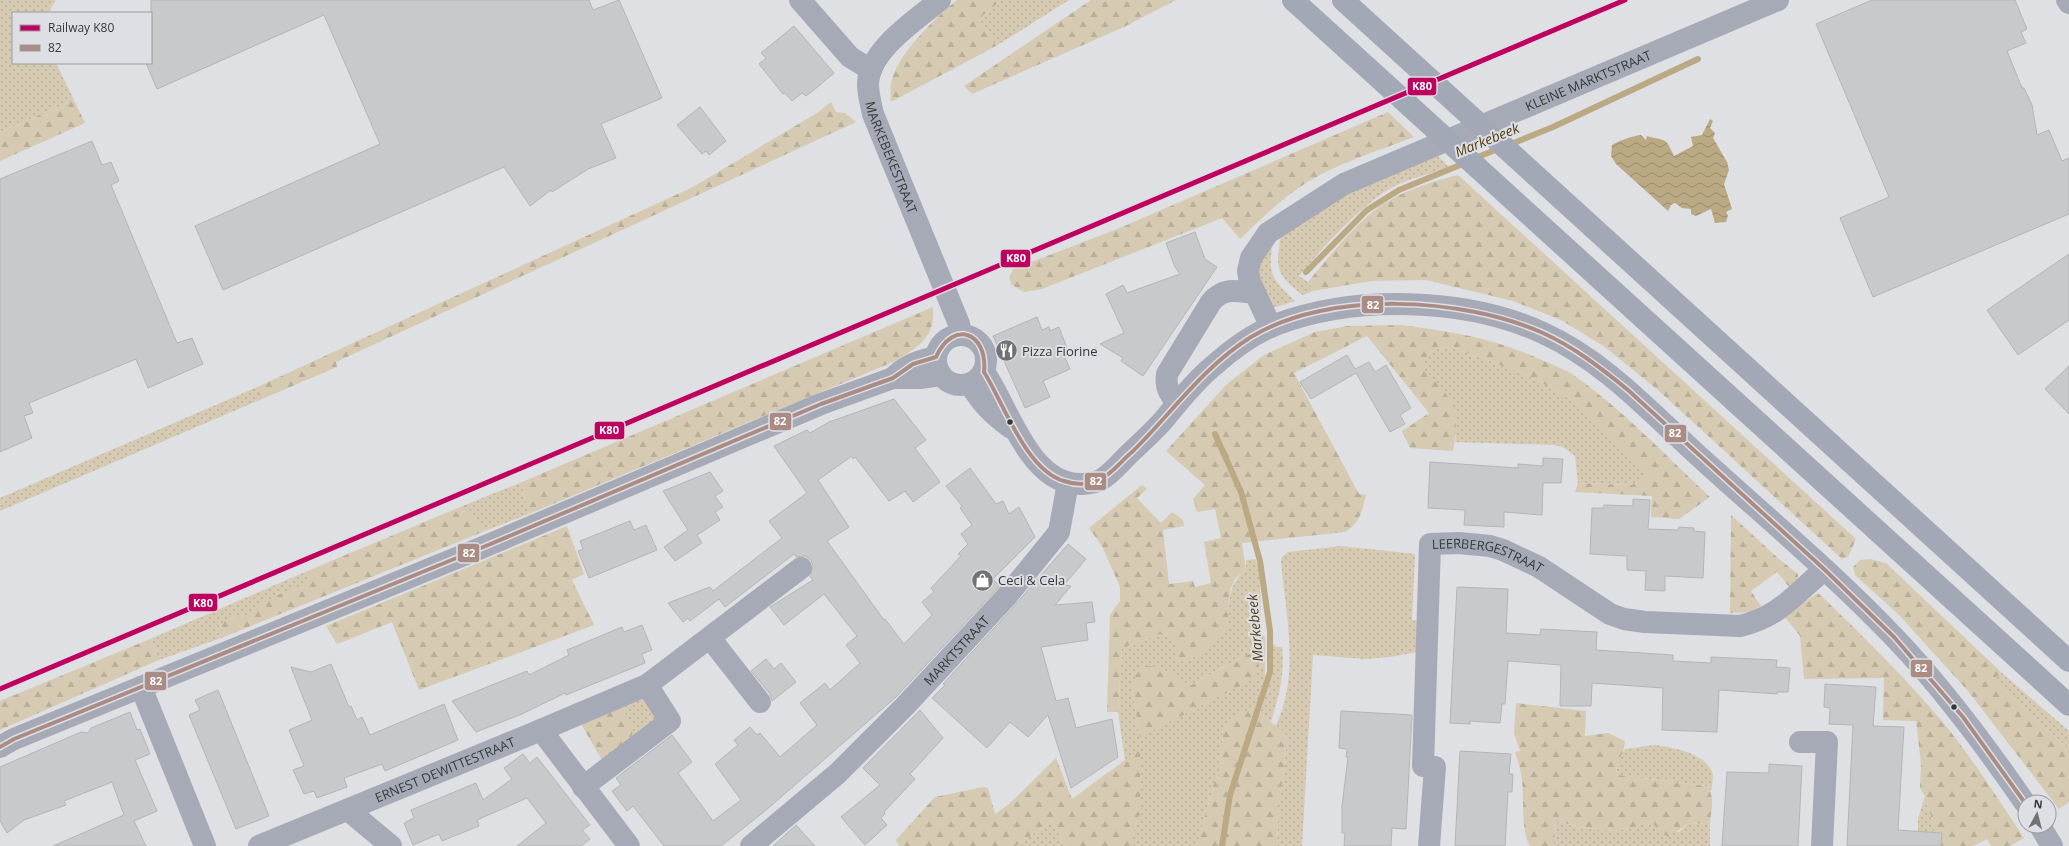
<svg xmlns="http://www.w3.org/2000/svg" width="2069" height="846" viewBox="0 0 2069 846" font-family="'Open Sans',sans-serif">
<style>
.grass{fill:url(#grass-dots);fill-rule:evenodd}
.forest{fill:url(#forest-firs)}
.water{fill:url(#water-waves)}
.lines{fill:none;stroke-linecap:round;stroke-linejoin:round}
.stream{stroke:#bba984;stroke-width:6}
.building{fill:#c8c9cb;stroke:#b3b5b7}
.minor{stroke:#a6aab7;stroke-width:22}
.tertiary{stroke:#a6aab7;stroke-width:22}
.motorway{stroke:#a2a8b5;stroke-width:22}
.bus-1-casing{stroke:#dddfe4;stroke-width:7}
.bus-1{stroke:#ab8c85;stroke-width:4}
.rail-1-casing{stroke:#dddfe4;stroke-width:8}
.rail-1{stroke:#bf005f;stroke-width:5}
.bus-dot{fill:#363739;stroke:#dddfe4;stroke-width:1.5}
.labels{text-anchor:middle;stroke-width:4;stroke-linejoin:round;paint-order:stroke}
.street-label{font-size:13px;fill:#363739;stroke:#dddfe4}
.poi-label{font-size:13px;fill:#363739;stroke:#dddfe4;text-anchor:start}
.water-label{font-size:14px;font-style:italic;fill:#503d11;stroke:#dddfe4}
.line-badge{stroke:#dddfe4;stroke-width:1.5}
.badge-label{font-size:11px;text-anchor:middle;font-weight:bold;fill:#fff}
</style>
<defs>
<pattern id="grass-dots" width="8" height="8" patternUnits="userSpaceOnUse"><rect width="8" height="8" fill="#d6cab2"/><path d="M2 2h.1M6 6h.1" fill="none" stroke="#b8ae9a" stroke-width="1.8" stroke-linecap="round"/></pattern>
<pattern id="forest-firs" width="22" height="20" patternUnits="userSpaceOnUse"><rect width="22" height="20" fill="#d6cab2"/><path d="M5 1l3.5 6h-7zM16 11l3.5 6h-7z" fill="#b8ae9a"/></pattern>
<pattern id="water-waves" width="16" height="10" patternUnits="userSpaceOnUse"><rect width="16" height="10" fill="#bba984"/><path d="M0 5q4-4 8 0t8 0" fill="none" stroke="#998a6d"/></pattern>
</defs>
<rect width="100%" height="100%" fill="#dee0e3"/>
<path class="grass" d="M 0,0 L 56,0 L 48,13 L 13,13 L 13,63 L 56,63 L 74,100 L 0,132 Z
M 1001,0 L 1069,0 L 996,46 L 979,19 Z
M 1435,153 L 1449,167 C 1433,173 1415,177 1399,184 C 1368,197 1321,249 1299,276 L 1308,282 L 1313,291 L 1303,295 C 1274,274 1276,267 1281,234 L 1326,200 Z
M 1273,240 C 1268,274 1270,277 1295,301 L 1276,307 L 1270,306 L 1257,269 Z
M 1450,346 L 1529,376 L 1576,402 L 1650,476 L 1631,485 L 1578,483 L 1575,456 L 1563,447 L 1554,445 L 1455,442 L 1456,436 L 1422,367 L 1429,351 Z
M 255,388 L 262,399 L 0,511 L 0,498 Z
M 522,482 L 529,514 L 485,531 L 465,505 Z
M 1341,546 L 1415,554 L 1412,620 L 1424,621 L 1423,651 L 1390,657 L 1365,659 L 1313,655 L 1302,846 L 1277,846 L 1278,818 L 1287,738 L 1276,725 C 1300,674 1286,616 1281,562 L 1282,557 L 1288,552 Z
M 1255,559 L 1260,569 L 1261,634 L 1265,637 L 1265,677 L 1255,710 L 1251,708 L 1223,726 L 1221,768 L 1214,783 L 1197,846 L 1132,846 L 1132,836 L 1140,814 L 1140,750 L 1125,760 L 1118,712 L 1122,648 L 1164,633 L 1178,647 L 1229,607 C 1230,590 1233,581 1246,570 L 1246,560 ZM 1252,653 L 1140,737 L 1132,690 L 1160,667 L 1189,686 C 1210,676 1230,661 1252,653 Z
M 305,572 L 311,584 L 278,594 L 257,613 L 231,618 L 220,624 L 224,637 L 159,660 L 150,639 Z
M 1272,643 L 1277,647 L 1282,647 C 1285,674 1279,696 1271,722 L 1260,714 L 1272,672 Z
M 2002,673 L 2069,731 L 2069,749 L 1993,680 Z
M 641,695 L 656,715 L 655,724 L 631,741 L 615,707 Z
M 1654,745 C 1672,747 1705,753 1712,772 C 1714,777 1712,786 1711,791 L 1706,786 L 1619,775 L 1616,770 L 1619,758 L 1625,749 Z
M 1925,796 L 1934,826 L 1935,846 L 1918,846 L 1918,818 Z
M 1052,821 L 1065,846 L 1016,846 Z
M 1555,821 C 1579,827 1604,833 1629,829 C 1637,828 1644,822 1652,821 L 1657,830 L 1679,832 L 1688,824 L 1710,823 L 1710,846 L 1552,846 L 1554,843 Z"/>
<path class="forest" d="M 957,0 L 1001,0 L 979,19 L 996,46 L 891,102 C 891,96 890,89 891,84 C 895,56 936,17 957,0 Z
M 1091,0 L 1176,0 L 1124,27 L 972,94 L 964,86 Z
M 74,100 L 85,123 L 0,161 L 0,132 Z
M 831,102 L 836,112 L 845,113 L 856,122 L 336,362 L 337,367 L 262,399 L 255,388 L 693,187 L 817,113 Z
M 1388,112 L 1414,137 C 1375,152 1334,164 1300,187 C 1278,202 1259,221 1240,239 L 1222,218 L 1042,289 L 1024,292 L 1012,285 L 1009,278 L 1013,269 L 1115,230 Z
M 1458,175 L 1856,539 L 1848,557 L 1842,559 L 1659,391 L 1605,347 L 1561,320 L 1513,301 L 1426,280 L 1371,281 L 1313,291 L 1308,282 C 1327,259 1347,234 1370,214 C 1395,193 1427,183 1458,175 Z
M 933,307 C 936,339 916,348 893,362 L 529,514 L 522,482 Z
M 1401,325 C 1455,332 1494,338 1544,361 C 1553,365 1564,369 1572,374 C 1622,409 1665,455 1710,497 L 1679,519 L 1651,517 L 1652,496 L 1575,492 L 1578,483 L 1631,485 L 1649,476 L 1576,402 L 1529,376 L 1450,346 L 1429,351 L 1422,367 C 1452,398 1461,407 1453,451 L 1410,448 L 1402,431 L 1429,413 L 1367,336 L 1294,373 L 1359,494 L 1366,495 C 1362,511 1360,523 1345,532 L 1242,543 L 1246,570 L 1235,579 L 1230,590 L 1227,626 L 1209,648 L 1190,660 L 1176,660 L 1178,647 L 1164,633 L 1122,648 L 1118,712 L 1107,712 L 1110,615 L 1120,601 L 1120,587 L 1102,546 L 1089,528 L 1142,485 L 1147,489 L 1137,498 L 1161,523 L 1172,512 L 1183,520 L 1184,526 L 1163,530 L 1169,584 L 1193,581 L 1195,587 L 1211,583 L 1204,542 L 1221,538 L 1215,509 L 1197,512 L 1193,499 L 1205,485 L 1166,451 L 1227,384 L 1264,355 L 1315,332 L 1348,326 Z
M 465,505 L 485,531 L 224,637 L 220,624 L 231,618 L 256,613 C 267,594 291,590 310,584 L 305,572 Z
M 1731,515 L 1779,559 L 1798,574 L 1798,580 L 1790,588 L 1777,572 L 1751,591 L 1761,606 L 1751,612 L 1730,613 Z
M 567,526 L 584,574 L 572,580 L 594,625 L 419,690 L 392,622 L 337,644 L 326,626 Z
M 1870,559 L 1886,563 L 2002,673 L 1993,680 L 2069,749 L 2069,802 L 2059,809 L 1968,691 L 1899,615 L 1855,575 L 1853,567 L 1860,560 Z
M 1818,593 C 1862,635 1907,679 1946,726 C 1974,761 1999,800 2024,838 L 2010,846 L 1991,846 L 1987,839 L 1973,846 L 1935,846 L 1934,826 L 1925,796 L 1920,788 L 1921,764 L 1916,721 L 1883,720 L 1884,678 L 1804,679 L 1800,636 L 1784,616 Z
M 150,639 L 159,660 L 0,730 L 0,701 Z
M 1252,653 L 1260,656 L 1256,678 L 1140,737 L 1132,690 L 1136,674 L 1146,666 L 1160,667 L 1189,686 C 1211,676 1230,661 1252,653 Z
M 1516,703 L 1586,711 L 1585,736 L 1608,733 L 1625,741 C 1625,751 1618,760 1616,770 L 1619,775 L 1706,786 C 1716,796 1711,810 1710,823 L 1688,824 L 1668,837 L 1657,830 L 1652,821 C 1644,822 1637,828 1629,829 C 1604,834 1579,826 1555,821 L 1554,843 L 1552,846 L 1530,846 C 1521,833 1524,797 1522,780 C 1521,771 1518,761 1515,752 L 1520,751 L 1514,733 Z
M 615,707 L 623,709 C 643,742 629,743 602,760 L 581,724 Z
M 1251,708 L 1285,732 L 1287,738 L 1278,818 L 1277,846 L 1197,846 L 1214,783 L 1221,768 L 1223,726 L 1229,719 Z
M 1140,749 L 1140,814 L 1132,836 L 1132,846 L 1065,846 L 1052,821 L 1016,846 L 899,846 L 896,840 L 935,797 L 983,787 L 988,788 L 995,814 L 1010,803 L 1056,758 L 1072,799 Z"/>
<path class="water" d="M 1710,119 L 1713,121 L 1710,128 L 1715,133 L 1713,138 L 1727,162 L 1729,170 L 1724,184 L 1732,209 L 1726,212 L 1728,216 L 1726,222 L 1715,223 L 1711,209 L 1696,216 L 1691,214 L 1691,209 L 1682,208 L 1675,203 L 1671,205 L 1668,211 L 1616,164 L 1611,156 L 1612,145 C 1616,142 1635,135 1641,135 L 1646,140 L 1647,136 C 1667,142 1665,136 1674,156 L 1693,146 L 1691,137 L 1702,135 Z"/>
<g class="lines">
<path class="stream" d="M 1509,145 L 1553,127 L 1698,59
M 1473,159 L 1500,148
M 1306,272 L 1367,210 L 1399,190 L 1465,163
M 1215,434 L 1241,492 L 1260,561 L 1270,631 L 1270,672 L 1230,795 L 1222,846"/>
</g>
<path class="building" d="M 151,0 L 589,0 L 593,10 L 619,0 L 662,98 L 601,124 L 616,158 L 588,169 L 552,192 L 551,190 L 530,206 L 504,167 L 223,290 L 195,226 L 380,144 L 324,15 L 157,89 L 146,63 L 151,63 Z
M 1872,0 L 2015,0 L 2027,29 L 2021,32 L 2026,43 L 2007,51 L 2022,88 L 2024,88 L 2032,105 L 2037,135 L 2049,130 L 2062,161 L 2069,158 L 2069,214 L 1873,297 L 1840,218 L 1889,197 L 1816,24 Z
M 794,26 L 834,73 L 814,90 L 806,96 L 802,93 L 792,101 L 785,93 L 783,94 L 759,64 L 766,58 L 761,53 Z
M 700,107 L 726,141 L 709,155 L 706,151 L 702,154 L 677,125 Z
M 92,141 L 102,165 L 111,162 L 119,181 L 111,185 L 177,343 L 192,338 L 203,364 L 148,388 L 136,359 L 29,403 L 33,413 L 24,416 L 32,438 L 0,452 L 0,179 Z
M 1195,232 L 1205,259 L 1217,267 L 1143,376 L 1121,361 L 1123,358 L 1100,344 L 1124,333 L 1106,294 L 1123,285 L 1127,293 L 1180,274 L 1175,267 L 1166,243 Z
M 2069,254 L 2069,320 L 2018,355 L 1987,310 Z
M 1037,317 L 1042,330 L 1049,327 L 1050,331 L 1059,327 L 1068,351 L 1063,353 L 1070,369 L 1043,381 L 1050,397 L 1025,408 L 993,336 Z
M 1347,355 L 1355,369 L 1369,362 L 1375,372 L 1386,365 L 1411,408 L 1400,415 L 1405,424 L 1390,432 L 1356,373 L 1311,399 L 1300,382 Z
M 2069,366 L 2069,414 L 2045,389 Z
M 894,399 L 926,440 L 915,448 L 940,482 L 913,502 L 905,491 L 889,501 L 855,457 L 853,459 L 852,456 L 818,480 L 849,527 L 827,541 L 884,620 L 885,619 L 904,644 L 932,615 L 922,602 L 934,592 L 931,588 L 961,556 L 958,554 L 968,544 L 961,534 L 972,525 L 960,508 L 962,506 L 946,486 L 970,468 L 996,504 L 1003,501 L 1009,514 L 1019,507 L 1035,537 L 993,579 L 999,586 L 998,588 L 896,697 L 765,811 L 721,846 L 664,846 L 633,806 L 627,811 L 612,791 L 621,785 L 616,778 L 672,735 L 692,762 L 678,773 L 713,821 L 741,800 L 715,764 L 738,745 L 734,740 L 750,727 L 757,735 L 760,733 L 780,757 L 817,725 L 800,703 L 825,683 L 830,690 L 860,663 L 846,645 L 857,636 L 824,594 L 784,625 L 770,607 L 813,580 L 810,576 L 813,566 L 811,560 L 805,556 L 796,557 L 794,554 L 725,607 L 719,599 L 690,621 L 688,618 L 683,622 L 668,603 L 710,587 L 713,591 L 782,538 L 769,521 L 807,493 L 774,446 L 807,430 L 810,433 L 829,422 Z
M 1543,458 L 1563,459 L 1561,483 L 1543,483 L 1542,515 L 1504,512 L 1504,527 L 1464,525 L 1465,510 L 1428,508 L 1430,462 L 1518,468 L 1518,464 L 1543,466 Z
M 710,472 L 723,491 L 715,496 L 723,507 L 715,512 L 720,520 L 697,535 L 702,543 L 675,561 L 664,547 L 688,530 L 663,491 Z
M 1633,499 L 1650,500 L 1648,529 L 1678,530 L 1679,527 L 1694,528 L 1694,531 L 1705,532 L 1703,578 L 1665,576 L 1665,591 L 1645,590 L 1646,571 L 1627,570 L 1627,556 L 1590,554 L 1592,508 L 1604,508 L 1604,505 L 1633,506 Z
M 630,521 L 634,530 L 646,525 L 657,550 L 589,578 L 578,551 L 583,549 L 580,541 Z
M 1068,544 L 1086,559 L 1064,585 L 1071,586 L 1055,605 L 1092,602 L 1095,622 L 1086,623 L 1088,640 L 1041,647 L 1056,701 L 1068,698 L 1076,728 L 1112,719 L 1118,757 L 1071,788 L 1048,715 L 1028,737 L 1010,722 L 987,748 L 932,698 L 945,685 L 943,684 L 1016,604 Z
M 1457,587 L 1508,589 L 1506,633 L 1540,635 L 1541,629 L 1597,632 L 1596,650 L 1673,655 L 1673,661 L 1711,663 L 1711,657 L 1777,660 L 1776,667 L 1790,668 L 1788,692 L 1777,692 L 1777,694 L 1719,690 L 1717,732 L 1662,730 L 1663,688 L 1592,683 L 1591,706 L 1560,706 L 1561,665 L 1508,661 L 1505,704 L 1502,704 L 1500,723 L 1470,721 L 1470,724 L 1450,723 Z
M 642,625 L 652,650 L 642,654 L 645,663 L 566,695 L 565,693 L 522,714 L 476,732 L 452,701 L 527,671 L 529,675 L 569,655 L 567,650 L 622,627 L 624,632 Z
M 766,659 L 774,669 L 781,663 L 796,682 L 772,701 L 770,694 L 751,671 Z
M 331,664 L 349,707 L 351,706 L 357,720 L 362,717 L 370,735 L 444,704 L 458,740 L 385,771 L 382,764 L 344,778 L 347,787 L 317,798 L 314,791 L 304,794 L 293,770 L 304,766 L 289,730 L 312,720 L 291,667 L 311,672 Z
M 1825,684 L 1876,687 L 1873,726 L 1904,727 L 1898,830 L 1942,833 L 1941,846 L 1847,846 L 1853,725 L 1829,724 L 1830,708 L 1824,707 Z
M 218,690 L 269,816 L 236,829 L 189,715 L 200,710 L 195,700 Z
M 920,710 L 943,738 L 910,774 L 915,779 L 884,812 L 885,814 L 881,818 L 887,825 L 865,845 L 841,817 L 880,785 L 863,768 Z
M 1341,711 L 1412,715 L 1406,829 L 1392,828 L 1391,846 L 1344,846 L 1345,833 L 1342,833 L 1342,806 L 1348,757 L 1346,757 L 1347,749 L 1339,748 Z
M 130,712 L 137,730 L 140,729 L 150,754 L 135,760 L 157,811 L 134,821 L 146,846 L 53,846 L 124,815 L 112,782 L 64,801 L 66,805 L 24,820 L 7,833 L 0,821 L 0,767 L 81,732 L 88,733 L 91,728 Z
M 1460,751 L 1511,754 L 1509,774 L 1513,774 L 1512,792 L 1508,792 L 1505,846 L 1455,846 Z
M 523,754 L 530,763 L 537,757 L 590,825 L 582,830 L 590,839 L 581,846 L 517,846 L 546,823 L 527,798 L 477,820 L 479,826 L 442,841 L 439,834 L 413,845 L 404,823 L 414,818 L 411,810 L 476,783 L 483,800 L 512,779 L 504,768 Z
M 1769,764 L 1802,766 L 1798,846 L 1722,846 L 1727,772 L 1769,773 Z
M 796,825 L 815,846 L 773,846 Z"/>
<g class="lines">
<g class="minor">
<path d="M 800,0 L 850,57 L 871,70"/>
<path d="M 2067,0 L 2069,3"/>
<path id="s1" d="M 1271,327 L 1250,282 L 1248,271 L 1251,258 L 1268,233 L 1344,184 L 1778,0"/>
<path d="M 984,372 C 1009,407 1029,486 1082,484 C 1088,484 1098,482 1102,479 C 1111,474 1120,463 1127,456 C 1140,443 1155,431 1166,417 C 1180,400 1195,381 1212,367 C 1230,351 1253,334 1275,325 C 1354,295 1465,297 1543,333 C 1605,361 1653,415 1703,460 C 1767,518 1834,574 1894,637 C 1943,688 1985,745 2025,803"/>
<path d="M 970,384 C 982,404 992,414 1011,428"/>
<path d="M 1177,403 C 1169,393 1165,387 1167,374 L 1211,302 C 1224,287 1235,291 1254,293"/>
<path d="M 710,638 L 760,702"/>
<path d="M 141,687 L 205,846"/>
<path d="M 1800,742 L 1827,742 L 1822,846"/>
<path d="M 583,787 L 670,721 L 647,685"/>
<path d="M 348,810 L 391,846"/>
<path d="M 2040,826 L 2052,846"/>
<path id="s2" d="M 259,846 L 541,730"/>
<path d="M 629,846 L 541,730 L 647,685 L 801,568"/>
<path id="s3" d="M 751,846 L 837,774 L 905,706 L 1007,596 L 1059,532 L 1068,483"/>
<path id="s4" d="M 1429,846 L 1435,767 L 1423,766 L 1430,544 L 1459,543 L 1490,546 L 1503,550 L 1539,567 L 1610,614 L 1624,619 L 1645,622 L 1740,626 C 1779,617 1794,595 1824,570"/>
</g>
<g class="tertiary">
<path id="s5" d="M 940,0 C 916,20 869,50 868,84 C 868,94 871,105 873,114 L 959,324 L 961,334"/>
<circle cx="961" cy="360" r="25"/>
<path d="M 893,378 C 906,365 918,361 936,357"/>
<path d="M 0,747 L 14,739 L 481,548 L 821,404 L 893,378 L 920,378 L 941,375"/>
</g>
<path class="motorway" d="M 1293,0 L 2069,705
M 1343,0 L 2069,661"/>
<defs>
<path id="bus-1" d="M 936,357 C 953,319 988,332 984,372
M 984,372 C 1004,404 1026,470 1064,481 C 1075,485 1089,485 1099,480 C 1112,474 1121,461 1132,452 C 1172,413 1203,367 1251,337 C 1328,290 1462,297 1543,333 C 1574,347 1601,368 1628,390 L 1824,569 L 1894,637 L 1963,717 L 2025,803
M 0,747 L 14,739 L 481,548 L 821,404 L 893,378 L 913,364 L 936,357"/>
</defs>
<use href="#bus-1" class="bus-1-casing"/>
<use href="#bus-1" class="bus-1"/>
<defs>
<path id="rail-1" d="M 0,689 L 1625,0"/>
</defs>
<use href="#rail-1" class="rail-1-casing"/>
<use href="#rail-1" class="rail-1"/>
</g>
<defs>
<symbol id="restaurant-disc" viewBox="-11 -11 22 22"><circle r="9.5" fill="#717274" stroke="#dddfe4"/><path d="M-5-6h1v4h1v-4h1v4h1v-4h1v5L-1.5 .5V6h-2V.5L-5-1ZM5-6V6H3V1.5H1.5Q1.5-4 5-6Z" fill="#fff"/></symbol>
<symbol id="shop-disc" viewBox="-11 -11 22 22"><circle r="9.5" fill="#717274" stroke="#dddfe4"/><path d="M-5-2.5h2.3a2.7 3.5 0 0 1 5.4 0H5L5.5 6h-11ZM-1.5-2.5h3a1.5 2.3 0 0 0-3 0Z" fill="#fff"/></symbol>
</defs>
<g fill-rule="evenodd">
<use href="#restaurant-disc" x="994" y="338" width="25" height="25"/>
<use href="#shop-disc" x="970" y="568" width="25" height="25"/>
</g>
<g class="bus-dot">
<circle cx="1010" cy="422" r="3.5"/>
<circle cx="1954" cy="707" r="3.5"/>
</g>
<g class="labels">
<g class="street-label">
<text dy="5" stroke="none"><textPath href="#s1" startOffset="460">KLEINE MARKTSTRAAT</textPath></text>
<text dy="5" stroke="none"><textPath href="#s5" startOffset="191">MARKEBEKESTRAAT</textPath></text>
<text dy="5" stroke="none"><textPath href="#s4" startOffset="373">LEERBERGESTRAAT</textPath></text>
<text dy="5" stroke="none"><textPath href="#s3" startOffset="284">MARKTSTRAAT</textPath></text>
<text dy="5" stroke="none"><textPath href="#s2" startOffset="201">ERNEST DEWITTESTRAAT</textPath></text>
</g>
<g class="poi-label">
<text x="1022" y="356">Pizza Fiorine</text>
<text x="998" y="585">Ceci &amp; Cela</text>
</g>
<g class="water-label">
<text transform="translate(1487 140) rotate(-22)" y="5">Markebeek</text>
<text transform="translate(1255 628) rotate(-95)" y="5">Markebeek</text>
</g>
</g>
<g class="line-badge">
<rect x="1407" y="77" width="30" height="19" rx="4" fill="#bf005f"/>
<rect x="1000" y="249" width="31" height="19" rx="4" fill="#bf005f"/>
<rect x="1361" y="295" width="23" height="19" rx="4" fill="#ab8c85"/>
<rect x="769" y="412" width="23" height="19" rx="4" fill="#ab8c85"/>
<rect x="594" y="421" width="31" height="19" rx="4" fill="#bf005f"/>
<rect x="1664" y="424" width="23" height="19" rx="4" fill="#ab8c85"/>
<rect x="1084" y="472" width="23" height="19" rx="4" fill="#ab8c85"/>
<rect x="457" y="543" width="23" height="20" rx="4" fill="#ab8c85"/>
<rect x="188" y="593" width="30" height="19" rx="4" fill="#bf005f"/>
<rect x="1910" y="659" width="23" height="19" rx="4" fill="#ab8c85"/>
<rect x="144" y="671" width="23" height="20" rx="4" fill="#ab8c85"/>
</g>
<g class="badge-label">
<text x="1422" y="90">K80</text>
<text x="1016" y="262">K80</text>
<text x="1373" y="309">82</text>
<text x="780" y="425">82</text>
<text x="609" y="434">K80</text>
<text x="1675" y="437">82</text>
<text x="1096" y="485">82</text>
<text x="469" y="557">82</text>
<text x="203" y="607">K80</text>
<text x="1921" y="672">82</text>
<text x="156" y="685">82</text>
</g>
<rect x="12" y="12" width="140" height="52" fill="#dddfe4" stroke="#9a9ca0"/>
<rect x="20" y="25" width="20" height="6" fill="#bf005f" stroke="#9a9ca0"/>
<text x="48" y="32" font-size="12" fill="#363739">Railway K80</text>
<rect x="20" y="45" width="20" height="6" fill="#ab8c85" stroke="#9a9ca0"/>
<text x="48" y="52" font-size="12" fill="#363739">82</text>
<g transform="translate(2037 814) rotate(7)"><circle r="19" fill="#dddfe4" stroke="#9a9ca0"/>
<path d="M0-3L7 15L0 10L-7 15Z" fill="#717274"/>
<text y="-6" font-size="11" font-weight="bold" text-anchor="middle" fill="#363739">N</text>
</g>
</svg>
